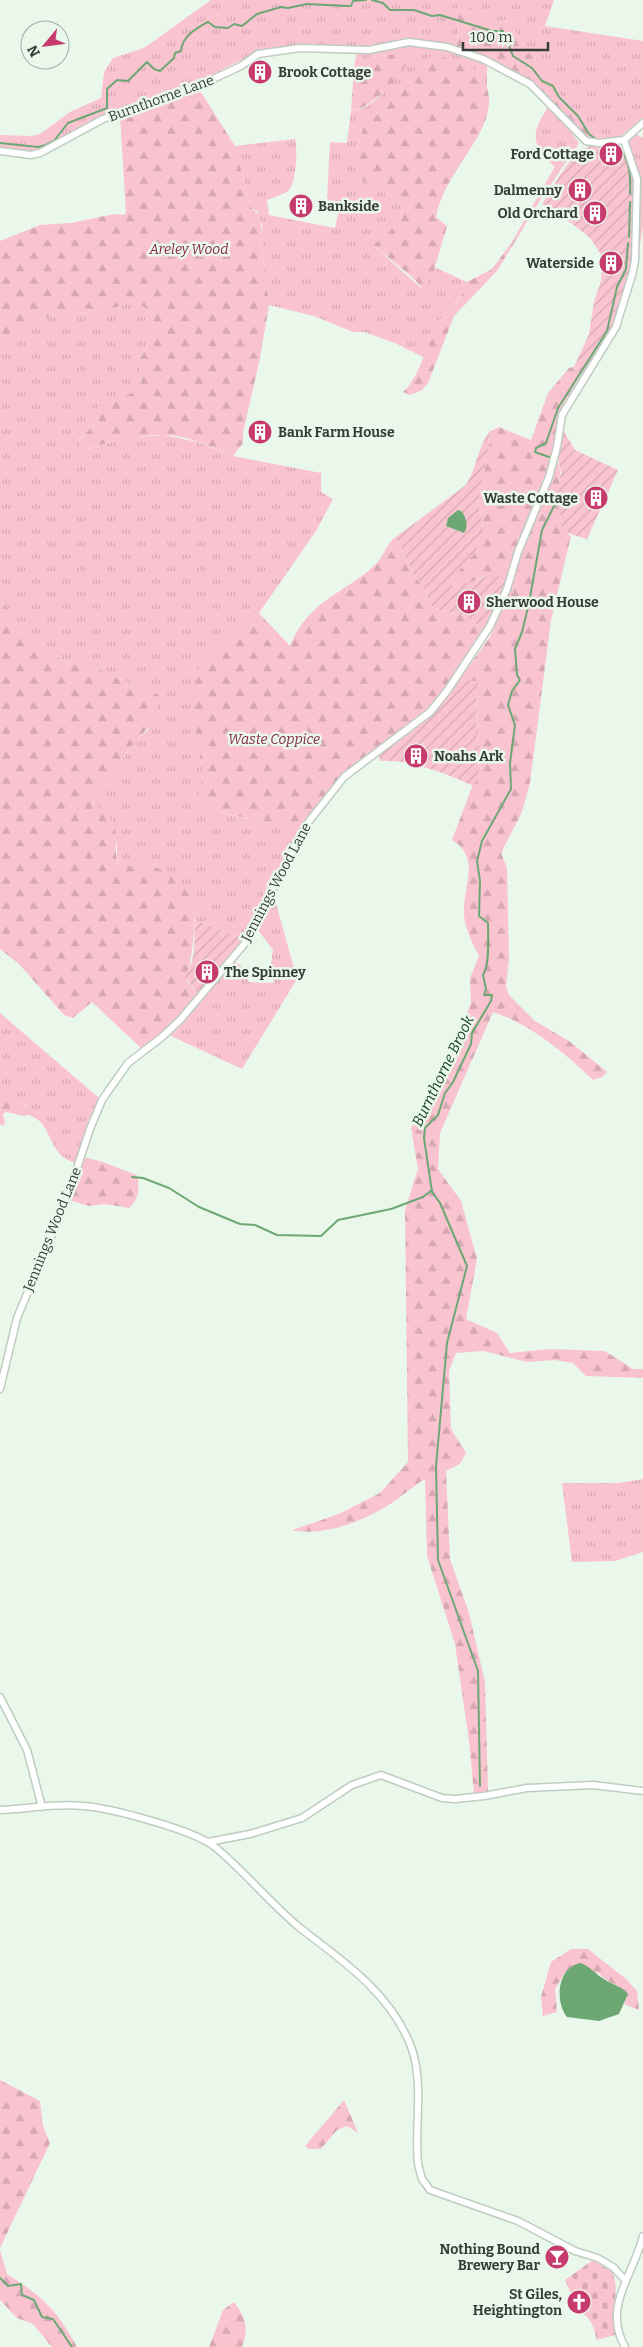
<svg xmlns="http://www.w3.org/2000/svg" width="643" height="2347" viewBox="0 0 643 2347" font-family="Bitter,serif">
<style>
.grass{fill:url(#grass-tufts)}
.forest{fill:url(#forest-firs)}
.cemetery{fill:url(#cemetery-stones)}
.garden{fill:url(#garden-furrows);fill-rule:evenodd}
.water{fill:#6da874}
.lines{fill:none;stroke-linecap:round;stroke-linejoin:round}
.stream{stroke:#6da874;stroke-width:2}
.minor-casing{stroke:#bfccc0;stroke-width:9}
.minor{stroke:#fff;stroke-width:6}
.labels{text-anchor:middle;stroke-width:5;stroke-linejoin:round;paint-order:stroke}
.poi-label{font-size:14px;font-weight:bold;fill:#373c37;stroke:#eaf8eb;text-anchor:end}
.street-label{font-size:14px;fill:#373c37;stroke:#eaf8eb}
.park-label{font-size:14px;font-style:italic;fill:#862a49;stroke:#eaf8eb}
.water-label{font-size:15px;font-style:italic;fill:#103d1a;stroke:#eaf8eb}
</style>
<defs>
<pattern id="grass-tufts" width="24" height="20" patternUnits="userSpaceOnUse" patternTransform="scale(1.25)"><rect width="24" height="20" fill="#f9c3d0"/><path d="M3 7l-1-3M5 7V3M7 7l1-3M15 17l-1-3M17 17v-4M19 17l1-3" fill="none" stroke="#d6a8b3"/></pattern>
<pattern id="forest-firs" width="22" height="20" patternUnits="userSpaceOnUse" patternTransform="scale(1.25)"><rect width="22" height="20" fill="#f9c3d0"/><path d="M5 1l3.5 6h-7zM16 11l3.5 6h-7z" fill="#d6a8b3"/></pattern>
<pattern id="cemetery-stones" width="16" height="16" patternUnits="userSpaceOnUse" patternTransform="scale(1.25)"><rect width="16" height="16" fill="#f9c3d0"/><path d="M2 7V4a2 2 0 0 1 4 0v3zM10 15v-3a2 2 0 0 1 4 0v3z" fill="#d6a8b3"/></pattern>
<pattern id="garden-furrows" width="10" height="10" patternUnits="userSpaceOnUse" patternTransform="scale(1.25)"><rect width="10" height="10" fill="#f9c3d0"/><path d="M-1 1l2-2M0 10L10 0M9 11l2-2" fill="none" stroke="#d6a8b3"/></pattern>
</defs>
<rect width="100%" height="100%" fill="#eaf8eb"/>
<path class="grass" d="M 211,0 L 554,0 L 545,26 L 643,41 L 643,118 L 617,139 L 591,140 L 589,130 L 578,112 L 562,97 L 552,82 L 541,75 L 535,62 L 536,54 L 527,53 L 507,20 L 484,22 L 474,9 L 456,9 L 458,18 L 457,48 L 410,40 L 397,40 L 369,47 L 302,46 L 261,50 L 182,90 L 110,112 L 50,146 L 31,153 L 0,148 L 0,135 L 32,136 L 40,134 L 70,112 L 101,98 L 104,72 L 113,58 L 144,48 Z
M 410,45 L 447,50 L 487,63 L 487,88 C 476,65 455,57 430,57 L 412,73 L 395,97 L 365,122 L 360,138 L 356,165 L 365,182 L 406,205 L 390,231 L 373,245 L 421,288 L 428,281 L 434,267 L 467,282 L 466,290 L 439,321 L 423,357 L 395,343 L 364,332 L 353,332 L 314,316 L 269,305 L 261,238 L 262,224 L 258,212 L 251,207 L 235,146 L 295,139 C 298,149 296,182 289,190 C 284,195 274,197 267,200 L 269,215 L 335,228 L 339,210 L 327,198 L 330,142 L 347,143 L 351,111 C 370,109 382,95 393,81 L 387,55 L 366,58 L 354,68 L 357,51 Z
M 550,104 L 579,143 C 574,154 561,156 555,167 C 529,142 531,133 550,104 Z
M 636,134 L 643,138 L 643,225 L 637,265 L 641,178 L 627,141 Z
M 134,301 C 165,315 152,340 138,362 L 142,377 L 140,391 L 98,407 L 93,425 L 78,440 L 83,450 L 127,438 L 164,435 L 197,442 L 233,456 L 321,473 L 321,492 L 333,499 L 316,531 L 259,613 L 237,625 L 204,662 L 195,675 L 195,727 L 203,774 L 198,798 C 216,819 274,821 301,829 L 245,939 L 195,920 C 188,869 163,871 119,865 C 115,855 119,845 115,837 C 109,823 92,811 93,795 L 109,785 L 122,770 L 121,760 L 136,741 L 148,730 L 148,694 L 105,671 L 69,663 L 37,647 L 24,637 L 15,626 L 8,608 L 0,604 L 0,346 L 39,318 L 105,311 Z
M 274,896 L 297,979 L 242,1069 L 169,1035 L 234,961 L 241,966 L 249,982 L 274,983 L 270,970 L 273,950 L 258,930 Z
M 0,1013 L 99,1098 L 88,1121 L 75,1163 C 45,1154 54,1120 27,1115 L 27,1106 L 0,1086 Z
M 643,1479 L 643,1552 L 615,1561 L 572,1562 L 562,1483 L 619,1483 Z"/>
<path class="forest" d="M 460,4 L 474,9 L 484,22 L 507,20 L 513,25 L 527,53 L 536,54 L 535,62 L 541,75 L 552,82 L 562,97 L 578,112 L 589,130 L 591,140 C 572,131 560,108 545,93 C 521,70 488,59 457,48 L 458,18 L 456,9 Z
M 404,53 L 409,57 C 405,76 370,109 351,111 L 354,68 L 366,58 Z
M 430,57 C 447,57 468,61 479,74 C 506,106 472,144 456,171 C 447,185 439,201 436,217 L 447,226 L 434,270 L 424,290 L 412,277 L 373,245 L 390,231 L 406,205 L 365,182 L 359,174 L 356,165 L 360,138 L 365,122 L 395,97 L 412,73 L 423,61 Z
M 199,89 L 235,146 L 251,207 L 261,217 L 261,238 L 269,305 L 260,358 L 243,433 L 243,443 L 233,456 C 211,447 187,435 163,435 C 135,435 110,442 83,450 L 78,441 L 93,425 L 97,407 L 140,390 L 142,377 L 138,362 C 152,340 165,315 134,301 L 105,311 L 39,318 L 0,346 L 0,241 L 40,225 L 71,223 L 114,214 L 124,215 L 126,213 L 120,116 Z
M 574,150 L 539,202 L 497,271 L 454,316 L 428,383 L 422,390 L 410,395 L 403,392 C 422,375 425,344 438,323 C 446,309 465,299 467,282 L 492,269 L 512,242 L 557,163 Z
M 574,367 L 581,375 L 561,408 L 552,454 C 565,467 559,485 556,502 C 564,514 556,528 571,536 L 551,620 L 530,783 L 522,812 L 501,853 L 507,868 L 509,959 L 506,986 L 509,995 L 535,1021 L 569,1041 L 607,1072 L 602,1077 L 593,1080 C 565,1053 530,1024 493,1012 L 440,1133 L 438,1169 L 461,1201 L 477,1259 L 466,1319 L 497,1333 L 510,1353 L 549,1349 L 605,1351 L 633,1369 L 643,1369 L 643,1378 L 586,1376 L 573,1363 L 555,1360 L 527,1362 L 484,1351 L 456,1353 L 449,1371 L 451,1429 L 466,1453 L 460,1464 L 446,1471 L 450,1559 L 469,1613 L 485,1682 L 488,1791 L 474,1793 L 469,1741 L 455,1644 L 427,1556 L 425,1479 C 413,1486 402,1496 390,1504 C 364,1521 323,1537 292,1530 L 339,1514 L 380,1493 L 408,1462 L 405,1210 L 418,1169 L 411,1128 L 449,1058 L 471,1003 L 470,978 L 479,956 C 473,944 465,929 464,915 C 462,886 482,858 452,840 L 484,755 L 476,739 L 477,682 L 459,680 L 490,637 L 512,585 L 521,548 L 507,581 L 483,577 L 468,584 L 457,587 L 452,585 L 452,578 L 484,527 L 478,504 L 490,441 L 489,432 L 499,427 L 531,440 L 548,393 L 569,368 Z
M 396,537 L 412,571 L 425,591 L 433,609 C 452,612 471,614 483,631 L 445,690 L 417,719 L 343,775 L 309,815 L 301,829 C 280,823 208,816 198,798 L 203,774 L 192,711 L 195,675 L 204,662 L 237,625 L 259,613 L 290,646 C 309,599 343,595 375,565 C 384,557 386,543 396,537 Z
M 0,604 L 8,608 L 15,626 L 24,637 L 37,647 L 69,663 L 105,671 L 148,694 L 158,694 C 164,720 134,740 121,760 L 122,770 L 109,785 L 93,795 L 93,802 C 107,814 117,821 116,841 C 116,850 115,856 119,865 C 131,867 145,865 157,868 C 210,885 193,940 187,981 L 199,996 L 161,1036 L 142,1049 L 92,1002 L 73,1018 L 64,1015 L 20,965 L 0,949 Z
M 0,1086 L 9,1090 L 28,1108 L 27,1115 L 24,1116 L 6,1112 L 3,1114 L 5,1123 L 3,1126 L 0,1124 Z
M 83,1158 C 98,1158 121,1170 137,1175 C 140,1188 139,1199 129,1208 L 105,1204 L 89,1206 L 69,1200 Z
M 571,1949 L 588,1949 L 626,1979 L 637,1991 L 639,2010 L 624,2004 L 628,1994 C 620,1984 606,1983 599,1973 L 566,1971 L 555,1989 L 557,2012 L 543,2016 L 541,1997 L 551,1962 Z
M 0,2080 L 40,2101 L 43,2126 L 50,2143 L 0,2248 Z
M 344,2100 L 358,2133 L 347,2126 L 337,2130 L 321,2149 L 309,2149 L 305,2146 Z
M 0,2250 L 7,2274 C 42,2296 57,2310 77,2347 L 52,2347 L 33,2324 L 17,2318 L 0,2300 Z
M 234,2302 C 246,2318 249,2328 242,2347 L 209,2347 L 223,2310 Z"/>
<path class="cemetery" d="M 593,2260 L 612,2272 C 621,2291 610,2311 615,2335 L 597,2340 C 594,2328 591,2316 579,2312 L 565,2280 Z"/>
<path class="garden" d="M 593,145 L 619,145 L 626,155 L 633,173 L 632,269 L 611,330 L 581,375 L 574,367 L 589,334 L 594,302 L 601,281 L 603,257 L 590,238 L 574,225 L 542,204 C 554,186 572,149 593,145 Z
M 562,428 L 575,450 L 618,470 L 587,539 L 564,532 C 559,521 562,512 556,502 L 561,472 L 558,459 L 562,443 Z
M 489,432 L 490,441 L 478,504 L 484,527 L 475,553 L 452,578 L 452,585 L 457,587 L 494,574 L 507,581 L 505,589 L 483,631 C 471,614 452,612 433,609 L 425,591 L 412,571 L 396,537 L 466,485 C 476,469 477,450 489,432 ZM 459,510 L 461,511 L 464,533 L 446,526 L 448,518 Z
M 459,680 L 477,681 L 476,739 L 484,755 L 474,786 C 447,774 409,759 380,761 L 379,755 C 416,729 433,717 459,680 Z
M 195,920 L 245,939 L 198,995 L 184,975 C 197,962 194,937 195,920 Z"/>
<path class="water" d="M 458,510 L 461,511 C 466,516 469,527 464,533 L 446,526 L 448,518 Z
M 581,1963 C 591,1967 595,1974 604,1979 C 612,1985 621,1985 628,1994 L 619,2014 L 599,2021 L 567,2017 C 554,2001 558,1966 581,1963 Z"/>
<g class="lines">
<path class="stream" d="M 372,0 L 383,3 L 390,10 L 414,10 L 432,16 L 440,15 L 492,31 L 503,31 L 513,56 L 532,68 L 542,81 L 553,86 L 559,97 L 578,116 L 589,134 L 597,140
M 0,143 L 38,147 L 46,145 L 54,141 L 68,123 L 107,108 L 107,89 L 117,80 L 128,81 L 147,62 L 154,69 L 160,71 L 174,58 L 175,53 L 181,51 C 182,36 197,28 208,22 L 215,27 L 228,28 L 234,24 L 242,26 L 257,14 L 281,7 L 288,8 L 307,4 L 347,6 L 351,6 L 353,1 L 366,0
M 619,146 C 630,163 631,175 630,194
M 629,237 L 630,202
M 552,458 L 535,452 L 536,448 L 546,443 L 558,408 L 607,331 L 617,287 L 626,269 L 628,243
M 132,1177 L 143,1178 L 169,1188 L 199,1207 L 240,1224 L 255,1225 L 277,1235 L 321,1236 L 338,1220 L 391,1209 L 423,1197 L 432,1190
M 480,1786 L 478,1671 L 438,1560 L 436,1466 L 447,1343 L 467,1266 L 440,1203 L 432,1192 L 424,1138 L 425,1128 L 438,1115 L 445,1093 L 453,1082 L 471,1044 L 472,1033 L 491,1001 L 492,995 L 484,995 L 486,989 L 483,975 C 490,966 488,935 488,923 L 479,916 L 480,881 L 477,861 L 482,841 L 511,789 L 510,763 L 515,725 L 508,705 L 512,691 L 520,680 L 517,675 L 515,649 L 522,632 L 529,603 L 542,530 L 556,502
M 0,2278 L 8,2286 L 21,2284 L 22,2295 L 34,2300 L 42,2317 L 53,2319 L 72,2347"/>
<defs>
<path id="minor" d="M 0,151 L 31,155 L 40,153 L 103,119 L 194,88 L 241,66 L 258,54 L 300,48 L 369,50 L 409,42 L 447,47 L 483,59 L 530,84 L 586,141 L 599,143 L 624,140 L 643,123
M 0,1389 L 17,1318 L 67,1198 L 90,1129 L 102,1100 L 128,1063 L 162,1037 L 181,1019 L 246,942 L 306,825 L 344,777 L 430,712 L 447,691 L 490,626 L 507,589 L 518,552 L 549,477 L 557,447 L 562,415 L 616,327 L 632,275 L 635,261 L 637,179 L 624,140
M 0,1697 L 27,1750 L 42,1807
M 0,1810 C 27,1809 56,1803 83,1806 C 111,1808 194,1830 215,1847 C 245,1872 270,1903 300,1928 C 343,1961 389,1992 410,2044 C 425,2081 414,2125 418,2164 L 422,2179 L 430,2190 L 518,2221 L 575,2251 L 598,2258 L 613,2267 L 625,2280
M 208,1842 L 250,1834 L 302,1818 L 352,1785 L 381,1775 L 442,1798 L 455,1799 L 484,1796 L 527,1788 L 593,1785 L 643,1791
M 625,2347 C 602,2307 634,2274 643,2236"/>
</defs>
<use href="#minor" class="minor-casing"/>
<use href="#minor" class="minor"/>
</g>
<defs>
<symbol id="building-disc" viewBox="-11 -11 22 22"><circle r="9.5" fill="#c63a6d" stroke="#eaf8eb"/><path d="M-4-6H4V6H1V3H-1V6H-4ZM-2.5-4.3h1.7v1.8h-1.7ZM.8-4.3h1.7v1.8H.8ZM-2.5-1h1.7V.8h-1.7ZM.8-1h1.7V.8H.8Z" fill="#fff"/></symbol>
<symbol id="bar-disc" viewBox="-11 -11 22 22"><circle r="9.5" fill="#c63a6d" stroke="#eaf8eb"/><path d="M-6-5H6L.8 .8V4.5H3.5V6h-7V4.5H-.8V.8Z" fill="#fff"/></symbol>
<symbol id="church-disc" viewBox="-11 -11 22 22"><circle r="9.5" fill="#c63a6d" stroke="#eaf8eb"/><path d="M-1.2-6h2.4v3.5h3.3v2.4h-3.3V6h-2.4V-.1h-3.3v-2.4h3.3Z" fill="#fff"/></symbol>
</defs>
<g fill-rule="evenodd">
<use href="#building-disc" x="246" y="58" width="28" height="28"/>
<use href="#building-disc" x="597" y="140" width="28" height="28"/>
<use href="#building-disc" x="566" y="176" width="28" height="28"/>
<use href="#building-disc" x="287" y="192" width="28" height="28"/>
<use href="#building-disc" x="581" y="199" width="28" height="28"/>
<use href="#building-disc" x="597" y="249" width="28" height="28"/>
<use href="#building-disc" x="246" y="418" width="28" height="28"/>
<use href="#building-disc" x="582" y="484" width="28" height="28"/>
<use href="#building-disc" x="455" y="588" width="28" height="28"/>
<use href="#building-disc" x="402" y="742" width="28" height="28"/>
<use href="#building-disc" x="193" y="958" width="28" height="28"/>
<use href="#bar-disc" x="543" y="2243" width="28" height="28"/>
<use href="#church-disc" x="565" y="2288" width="28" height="28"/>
</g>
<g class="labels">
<g class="poi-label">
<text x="278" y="77" text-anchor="start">Brook Cottage</text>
<text x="594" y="159">Ford Cottage</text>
<text x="562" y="195">Dalmenny</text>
<text x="318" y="211" text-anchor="start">Bankside</text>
<text x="578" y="218">Old Orchard</text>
<text x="594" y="268">Waterside</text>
<text x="278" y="437" text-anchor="start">Bank Farm House</text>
<text x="578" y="503">Waste Cottage</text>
<text x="486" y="607" text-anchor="start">Sherwood House</text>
<text x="434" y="761" text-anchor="start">Noahs Ark</text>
<text x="224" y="977" text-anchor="start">The Spinney</text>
<text x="540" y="2254">Nothing Bound<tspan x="540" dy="16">Brewery Bar</tspan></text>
<text x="562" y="2299">St Giles,<tspan x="562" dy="16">Heightington</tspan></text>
</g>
<g class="street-label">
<text transform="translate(161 98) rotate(-20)" y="5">Burnthorne Lane</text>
<text transform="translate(276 882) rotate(-62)" y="5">Jennings Wood Lane</text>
<text transform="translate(52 1229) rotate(-68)" y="5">Jennings Wood Lane</text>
</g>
<g class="park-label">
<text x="189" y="254">Areley Wood</text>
<text x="274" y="744">Waste Coppice</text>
</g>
<g class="water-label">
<text transform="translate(443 1071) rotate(-64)" y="5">Burnthorne Brook</text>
</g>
</g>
<g transform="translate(45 45) rotate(241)"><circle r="24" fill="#eaf8eb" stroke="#a2ada3"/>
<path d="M0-4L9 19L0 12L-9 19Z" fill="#c63a6d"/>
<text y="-8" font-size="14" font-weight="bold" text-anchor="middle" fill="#373c37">N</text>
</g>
<path d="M463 42v8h85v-8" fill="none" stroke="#373c37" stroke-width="2.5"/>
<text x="470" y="42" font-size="15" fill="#373c37" stroke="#eaf8eb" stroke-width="4" paint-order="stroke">100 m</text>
</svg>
